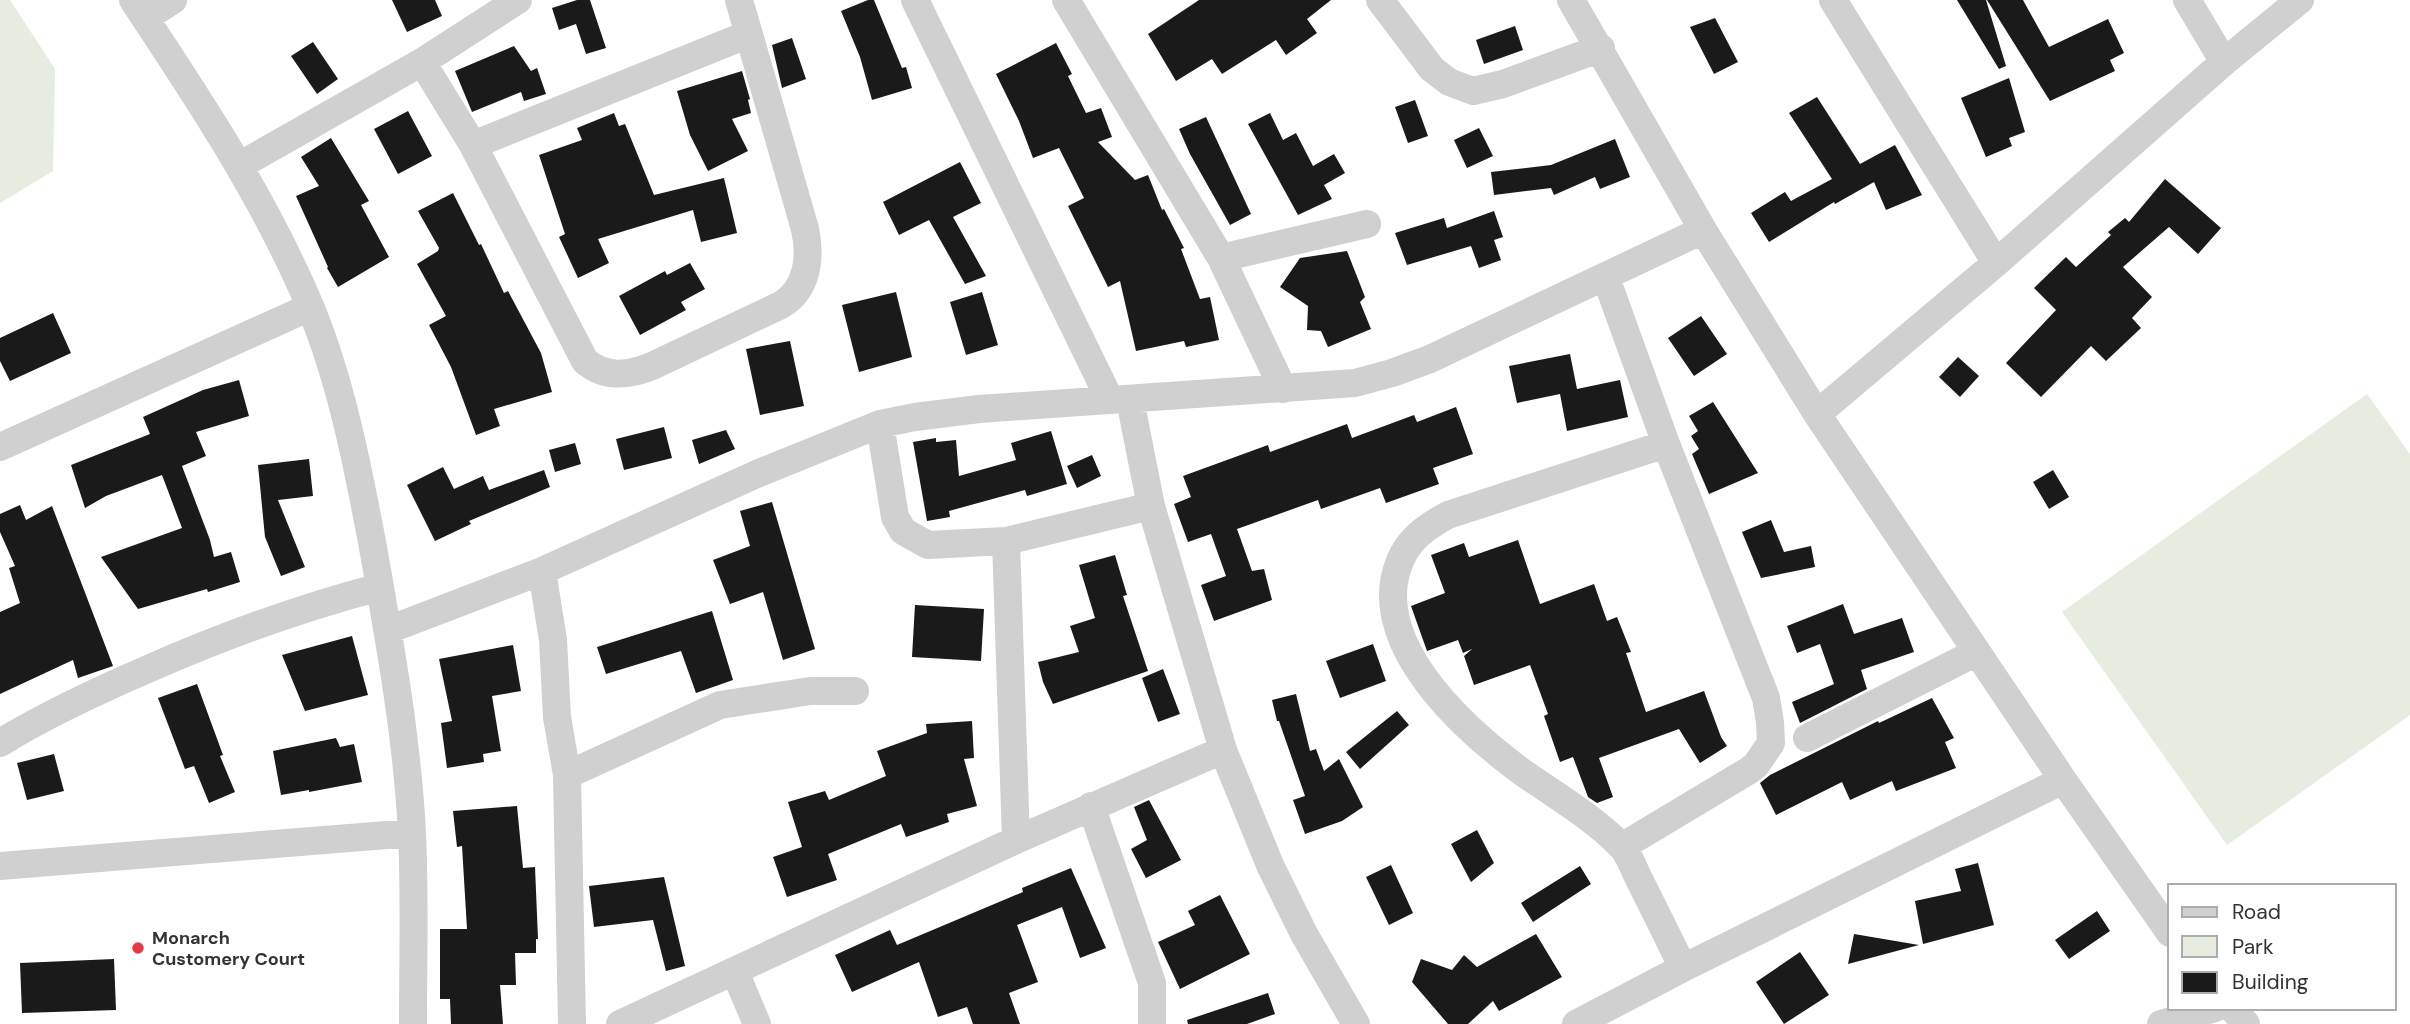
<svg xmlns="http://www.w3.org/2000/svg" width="2410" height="1024" viewBox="0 0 2410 1024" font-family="'DM Sans',sans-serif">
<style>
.green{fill:#e6ecdf}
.building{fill:#1a1a1a}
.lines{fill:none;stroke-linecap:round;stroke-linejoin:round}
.street{stroke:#d0d0d0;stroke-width:28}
.poi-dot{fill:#e63946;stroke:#fff;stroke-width:2.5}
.labels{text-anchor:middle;stroke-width:7;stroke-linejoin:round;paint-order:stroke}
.poi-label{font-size:18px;font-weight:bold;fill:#333;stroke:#fff;text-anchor:start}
</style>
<rect width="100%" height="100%" fill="#fff"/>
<path class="green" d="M 0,0 L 10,0 L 55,69 L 53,171 L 0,203 Z
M 2367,394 L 2410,454 L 2410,715 L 2227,845 L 2062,612 Z"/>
<path class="building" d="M 392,0 L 435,0 L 442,16 L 407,32 Z
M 577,0 L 590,0 L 606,48 L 586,54 L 576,24 L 559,30 L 552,8 Z
M 868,0 L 874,0 L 902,68 L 906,67 L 912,88 L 872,100 L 860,57 L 841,11 Z
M 1199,0 L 1331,0 L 1307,19 L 1317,33 L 1286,55 L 1276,40 L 1222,74 L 1212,59 L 1176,81 L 1148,34 Z
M 1957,0 L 1986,0 L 2006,66 L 1999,69 Z
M 1987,0 L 2023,0 L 2049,47 L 2108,19 L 2124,53 L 2110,60 L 2115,71 L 2050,101 Z
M 1715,18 L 1738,62 L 1714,74 L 1690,27 Z
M 1515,26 L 1523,50 L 1484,64 L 1476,40 Z
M 792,38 L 806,79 L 782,88 L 772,45 Z
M 313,42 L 338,79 L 317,94 L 291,56 Z
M 1056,43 L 1072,74 L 1068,76 L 1086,113 L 1101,108 L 1112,137 L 1098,142 L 1135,180 L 1148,175 L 1162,210 L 1164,209 L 1184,248 L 1181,249 L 1200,299 L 1210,297 L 1219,340 L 1186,347 L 1184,341 L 1136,351 L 1120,281 L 1108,287 L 1068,206 L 1084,198 L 1059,148 L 1033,158 L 1019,121 L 996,74 Z
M 514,46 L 531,71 L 537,68 L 546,94 L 524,101 L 521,92 L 472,112 L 455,71 Z
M 742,71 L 750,99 L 748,100 L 751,113 L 732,119 L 748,151 L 708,171 L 690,135 L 677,91 Z
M 2009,78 L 2025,132 L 2009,138 L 2012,146 L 1986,157 L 1961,98 Z
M 1817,97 L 1860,164 L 1895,145 L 1922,195 L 1886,210 L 1874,182 L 1835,204 L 1834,202 L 1769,242 L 1751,213 L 1785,192 L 1791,201 L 1832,179 L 1789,113 Z
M 1415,100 L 1428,136 L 1408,143 L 1395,107 Z
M 408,111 L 432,156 L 398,174 L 374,129 Z
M 614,113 L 619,126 L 625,124 L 654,195 L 724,178 L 737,233 L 701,242 L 693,210 L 598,239 L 609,263 L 578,278 L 559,237 L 565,234 L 539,155 L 582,140 L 577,128 Z
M 1270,113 L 1283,140 L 1296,133 L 1313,166 L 1334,154 L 1345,173 L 1324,185 L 1332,199 L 1298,215 L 1248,124 Z
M 1206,117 L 1251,214 L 1230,225 L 1190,154 L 1179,129 Z
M 1479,128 L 1493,156 L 1467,168 L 1454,140 Z
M 331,138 L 369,201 L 361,205 L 389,257 L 338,287 L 327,268 L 328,267 L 296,196 L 319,186 L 301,157 Z
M 1615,139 L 1630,177 L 1600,189 L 1595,177 L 1554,195 L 1551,188 L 1494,195 L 1491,172 L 1551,165 Z
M 960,162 L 981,203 L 953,217 L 986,276 L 965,284 L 929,220 L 899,235 L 883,202 Z
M 2165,179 L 2221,228 L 2198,254 L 2169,227 L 2123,267 L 2152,297 L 2132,318 L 2141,328 L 2106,361 L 2091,346 L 2041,397 L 2006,363 L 2056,310 L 2034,288 L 2066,257 L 2076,267 L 2111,235 L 2108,232 L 2125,218 L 2129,222 Z
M 453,193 L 479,245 L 481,244 L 504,293 L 508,291 L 541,353 L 552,392 L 494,409 L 500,426 L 476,435 L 451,367 L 429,325 L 446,316 L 417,264 L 438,251 L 439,248 L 418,211 Z
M 1494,211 L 1503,237 L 1494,240 L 1501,260 L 1479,268 L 1471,246 L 1407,265 L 1395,233 L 1444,218 L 1447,228 Z
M 1347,251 L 1365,297 L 1360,302 L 1371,329 L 1328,347 L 1321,331 L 1307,330 L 1308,306 L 1280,287 L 1300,258 Z
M 690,263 L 705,289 L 681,302 L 686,310 L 640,335 L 619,296 L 665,271 L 667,275 Z
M 896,292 L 912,357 L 859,372 L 842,305 Z
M 982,292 L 998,345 L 966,355 L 950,302 Z
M 53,313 L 71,353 L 10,381 L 0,361 L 0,338 Z
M 1701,316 L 1727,354 L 1694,376 L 1668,338 Z
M 790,341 L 804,406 L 760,415 L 746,349 Z
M 1570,354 L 1577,389 L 1620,380 L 1628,417 L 1567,431 L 1560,394 L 1517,403 L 1509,366 Z
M 1958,357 L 1979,376 L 1960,397 L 1939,377 Z
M 239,380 L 249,416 L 196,432 L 206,456 L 182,466 L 210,540 L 214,557 L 231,552 L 240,582 L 208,592 L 207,589 L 138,609 L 101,557 L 182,528 L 162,475 L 106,496 L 85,508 L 71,465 L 150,434 L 143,417 L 203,390 Z
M 1713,402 L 1758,473 L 1709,494 L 1692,454 L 1699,449 L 1691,436 L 1698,431 L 1689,416 Z
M 1456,407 L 1473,454 L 1433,468 L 1439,484 L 1386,503 L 1380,488 L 1321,509 L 1318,500 L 1237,529 L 1252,571 L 1264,569 L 1272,600 L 1214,621 L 1201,585 L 1226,576 L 1211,534 L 1188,542 L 1174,504 L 1191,497 L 1183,476 L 1268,445 L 1270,452 L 1347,424 L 1352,438 L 1414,415 L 1417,422 Z
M 664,427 L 672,458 L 624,470 L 616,439 Z
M 726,430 L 735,449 L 699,464 L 692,440 Z
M 1051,431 L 1067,484 L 1027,496 L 1025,490 L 949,511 L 950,517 L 927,521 L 913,442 L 936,438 L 936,442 L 956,440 L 959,476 L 1016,460 L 1011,443 Z
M 575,443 L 581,464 L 555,472 L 549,450 Z
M 1092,455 L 1101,476 L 1077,488 L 1067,466 Z
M 309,459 L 313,496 L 278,500 L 305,567 L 281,576 L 265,537 L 258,465 Z
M 443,467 L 454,489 L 483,476 L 489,490 L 544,470 L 550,487 L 469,521 L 471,524 L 435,541 L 407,485 Z
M 2053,470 L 2069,497 L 2049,509 L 2033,482 Z
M 772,502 L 815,649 L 783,660 L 763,592 L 730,604 L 713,560 L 750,546 L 740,511 Z
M 20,505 L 26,520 L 52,506 L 113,666 L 78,678 L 73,660 L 0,694 L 0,612 L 20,603 L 9,568 L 15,566 L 0,532 L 0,514 Z
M 1771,520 L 1784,552 L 1811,546 L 1815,567 L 1761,578 L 1742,532 Z
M 1518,540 L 1540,604 L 1594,584 L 1607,621 L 1617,617 L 1631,652 L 1626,653 L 1646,712 L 1704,691 L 1721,737 L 1727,746 L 1700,763 L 1679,729 L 1599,758 L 1613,797 L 1597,803 L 1588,797 L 1573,757 L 1560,762 L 1544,716 L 1548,714 L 1530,665 L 1474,685 L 1464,656 L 1472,649 L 1463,653 L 1458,640 L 1427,651 L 1411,606 L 1445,593 L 1431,555 L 1464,543 L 1469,557 Z
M 1115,555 L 1127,595 L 1123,596 L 1148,671 L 1053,704 L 1043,682 L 1038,662 L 1079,652 L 1070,626 L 1095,618 L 1079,565 Z
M 1843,604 L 1854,634 L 1902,618 L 1914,652 L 1861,670 L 1867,689 L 1800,723 L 1792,702 L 1834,684 L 1820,644 L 1797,653 L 1787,626 Z
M 915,605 L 984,609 L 981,661 L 912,657 Z
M 712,611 L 733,680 L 696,693 L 681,651 L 606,674 L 597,647 Z
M 352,636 L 368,695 L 305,711 L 282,655 Z
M 1373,644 L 1386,681 L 1340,698 L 1326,661 Z
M 513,645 L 521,691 L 492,696 L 501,751 L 483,754 L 484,762 L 447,768 L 441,723 L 452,721 L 439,659 Z
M 1163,669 L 1180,714 L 1158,722 L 1142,678 Z
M 197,684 L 223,755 L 220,756 L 235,792 L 209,803 L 194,766 L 185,769 L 158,698 Z
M 1296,694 L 1310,751 L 1316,749 L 1324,771 L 1339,759 L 1363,807 L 1342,821 L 1305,834 L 1293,800 L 1305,796 L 1279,721 L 1277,721 L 1272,700 Z
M 1932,698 L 1954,738 L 1945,742 L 1956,768 L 1896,791 L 1892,781 L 1850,800 L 1842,782 L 1776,815 L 1760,783 L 1770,775 L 1878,721 L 1879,723 Z
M 1397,711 L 1409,725 L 1360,769 L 1346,752 Z
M 972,721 L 974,758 L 964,759 L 977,806 L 947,814 L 949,822 L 906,837 L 901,824 L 828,854 L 837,880 L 787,897 L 773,857 L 802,847 L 788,802 L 825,791 L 829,800 L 886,776 L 877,751 L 927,733 L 926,724 Z
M 336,738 L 340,747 L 354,744 L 362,782 L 309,792 L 309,790 L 281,795 L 273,751 Z
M 54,754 L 64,791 L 27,800 L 17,763 Z
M 1149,800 L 1181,860 L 1146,878 L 1131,849 L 1147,840 L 1134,807 Z
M 517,806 L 523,868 L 535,867 L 538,939 L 536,939 L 536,953 L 515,953 L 516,985 L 500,985 L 503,1024 L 451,1024 L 450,999 L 440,999 L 440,929 L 467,929 L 462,846 L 457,847 L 453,811 Z
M 1477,830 L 1494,863 L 1471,882 L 1451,844 Z
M 1978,863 L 1994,925 L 1923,944 L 1915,901 L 1961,891 L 1955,869 Z
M 1391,865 L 1413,913 L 1389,925 L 1366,877 Z
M 1580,866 L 1591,884 L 1533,922 L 1521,903 Z
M 1071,868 L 1106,948 L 1080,958 L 1062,907 L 1017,925 L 1038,982 L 1009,993 L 1020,1024 L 973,1024 L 967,1007 L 938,1017 L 919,962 L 852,992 L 835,955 L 890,930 L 897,945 L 1023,892 L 1022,888 Z
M 664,877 L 685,966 L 666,971 L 653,920 L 594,927 L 589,886 Z
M 1220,895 L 1250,954 L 1180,989 L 1158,942 L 1195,925 L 1188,911 Z
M 2097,911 L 2110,931 L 2069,959 L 2055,940 Z
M 1536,934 L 1562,977 L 1499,1011 L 1493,1001 L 1468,1024 L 1448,1024 L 1412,982 L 1421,959 L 1452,970 L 1464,955 L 1477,967 Z
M 1854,934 L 1919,945 L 1848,964 Z
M 1800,952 L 1829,995 L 1784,1024 L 1756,982 Z
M 114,959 L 116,1010 L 22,1013 L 20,963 Z
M 1268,993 L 1275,1014 L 1247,1024 L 1188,1024 L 1187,1020 Z"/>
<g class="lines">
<path class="street" d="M 133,0 C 198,98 264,197 310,306 C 341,381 357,463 372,542 C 389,638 407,736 412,833 C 415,897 413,961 413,1024
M 915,0 L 1110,400
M 1066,0 L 1221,258 L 1283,389
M 1380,0 L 1432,69 L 1449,82 L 1473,91 L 1503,84 L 1601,48
M 1571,0 L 1703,230 L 1817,414 L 2063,780 L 2170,933
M 1833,0 L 1996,263
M 2187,0 L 2224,62
M 145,18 L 173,0
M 422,62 L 473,145 L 585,361 C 605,378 628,376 652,366 L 781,305 C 808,289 811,257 805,229 L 739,0
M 473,145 L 749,34
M 239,166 L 422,62 L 518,0
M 1221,258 L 1367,224
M 1606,278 L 1666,444 L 1766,698 L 1770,722 L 1771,743 L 1756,765 L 1748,771 L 1623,846
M 1130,400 L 1151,506 L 1223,750 L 1270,865 L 1304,934 L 1356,1024
M 1817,414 L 1996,263 L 2224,62 L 2300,0
M 880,424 L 895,517 L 903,531 L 928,545 L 1006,541 L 1151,506
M 1666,444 L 1448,515 C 1418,531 1400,547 1394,582 C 1383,657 1468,732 1522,772 C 1555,795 1591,816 1620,845 C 1628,852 1633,867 1638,877 C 1653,907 1668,937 1683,968
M 0,447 L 310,307
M 1006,541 L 1016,840
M 542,571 L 553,640 L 557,717 L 567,775 L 572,1024
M 388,630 L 542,571 L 759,473 L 880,424 L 915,417 L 979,409 L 1355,383 L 1392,373 L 1430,359 L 1703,230
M 1807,738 L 1977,652
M 0,743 C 47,714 97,691 148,669 C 223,636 300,608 380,587
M 567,775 L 720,705 L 810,691 L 855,691
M 1091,806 L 1152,983 L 1152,1024
M 0,866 L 412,833
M 735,972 L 757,1024
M 2232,1008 L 2246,1024
M 620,1024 L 1016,840 L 1223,750
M 1576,1024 L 1683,968 L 2063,780
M 2161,1024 L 2215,1008"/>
</g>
<circle class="poi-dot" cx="138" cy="948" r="7"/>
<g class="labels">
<g class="poi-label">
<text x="152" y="944">Monarch<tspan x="152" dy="21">Customery Court</tspan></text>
</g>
</g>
<rect x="2168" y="884" width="228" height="126" fill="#ffffff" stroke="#adadad" stroke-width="2"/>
<rect x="2182" y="907" width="35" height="10" fill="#d0d0d0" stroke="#adadad" stroke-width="2"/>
<text x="2232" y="919" font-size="21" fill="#333333">Road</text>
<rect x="2182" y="936" width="35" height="21" fill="#e6ecdf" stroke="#adadad" stroke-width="2"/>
<text x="2232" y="954" font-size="21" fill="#333333">Park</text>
<rect x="2182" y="972" width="35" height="21" fill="#1a1a1a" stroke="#adadad" stroke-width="2"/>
<text x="2232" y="989" font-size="21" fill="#333333">Building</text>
</svg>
